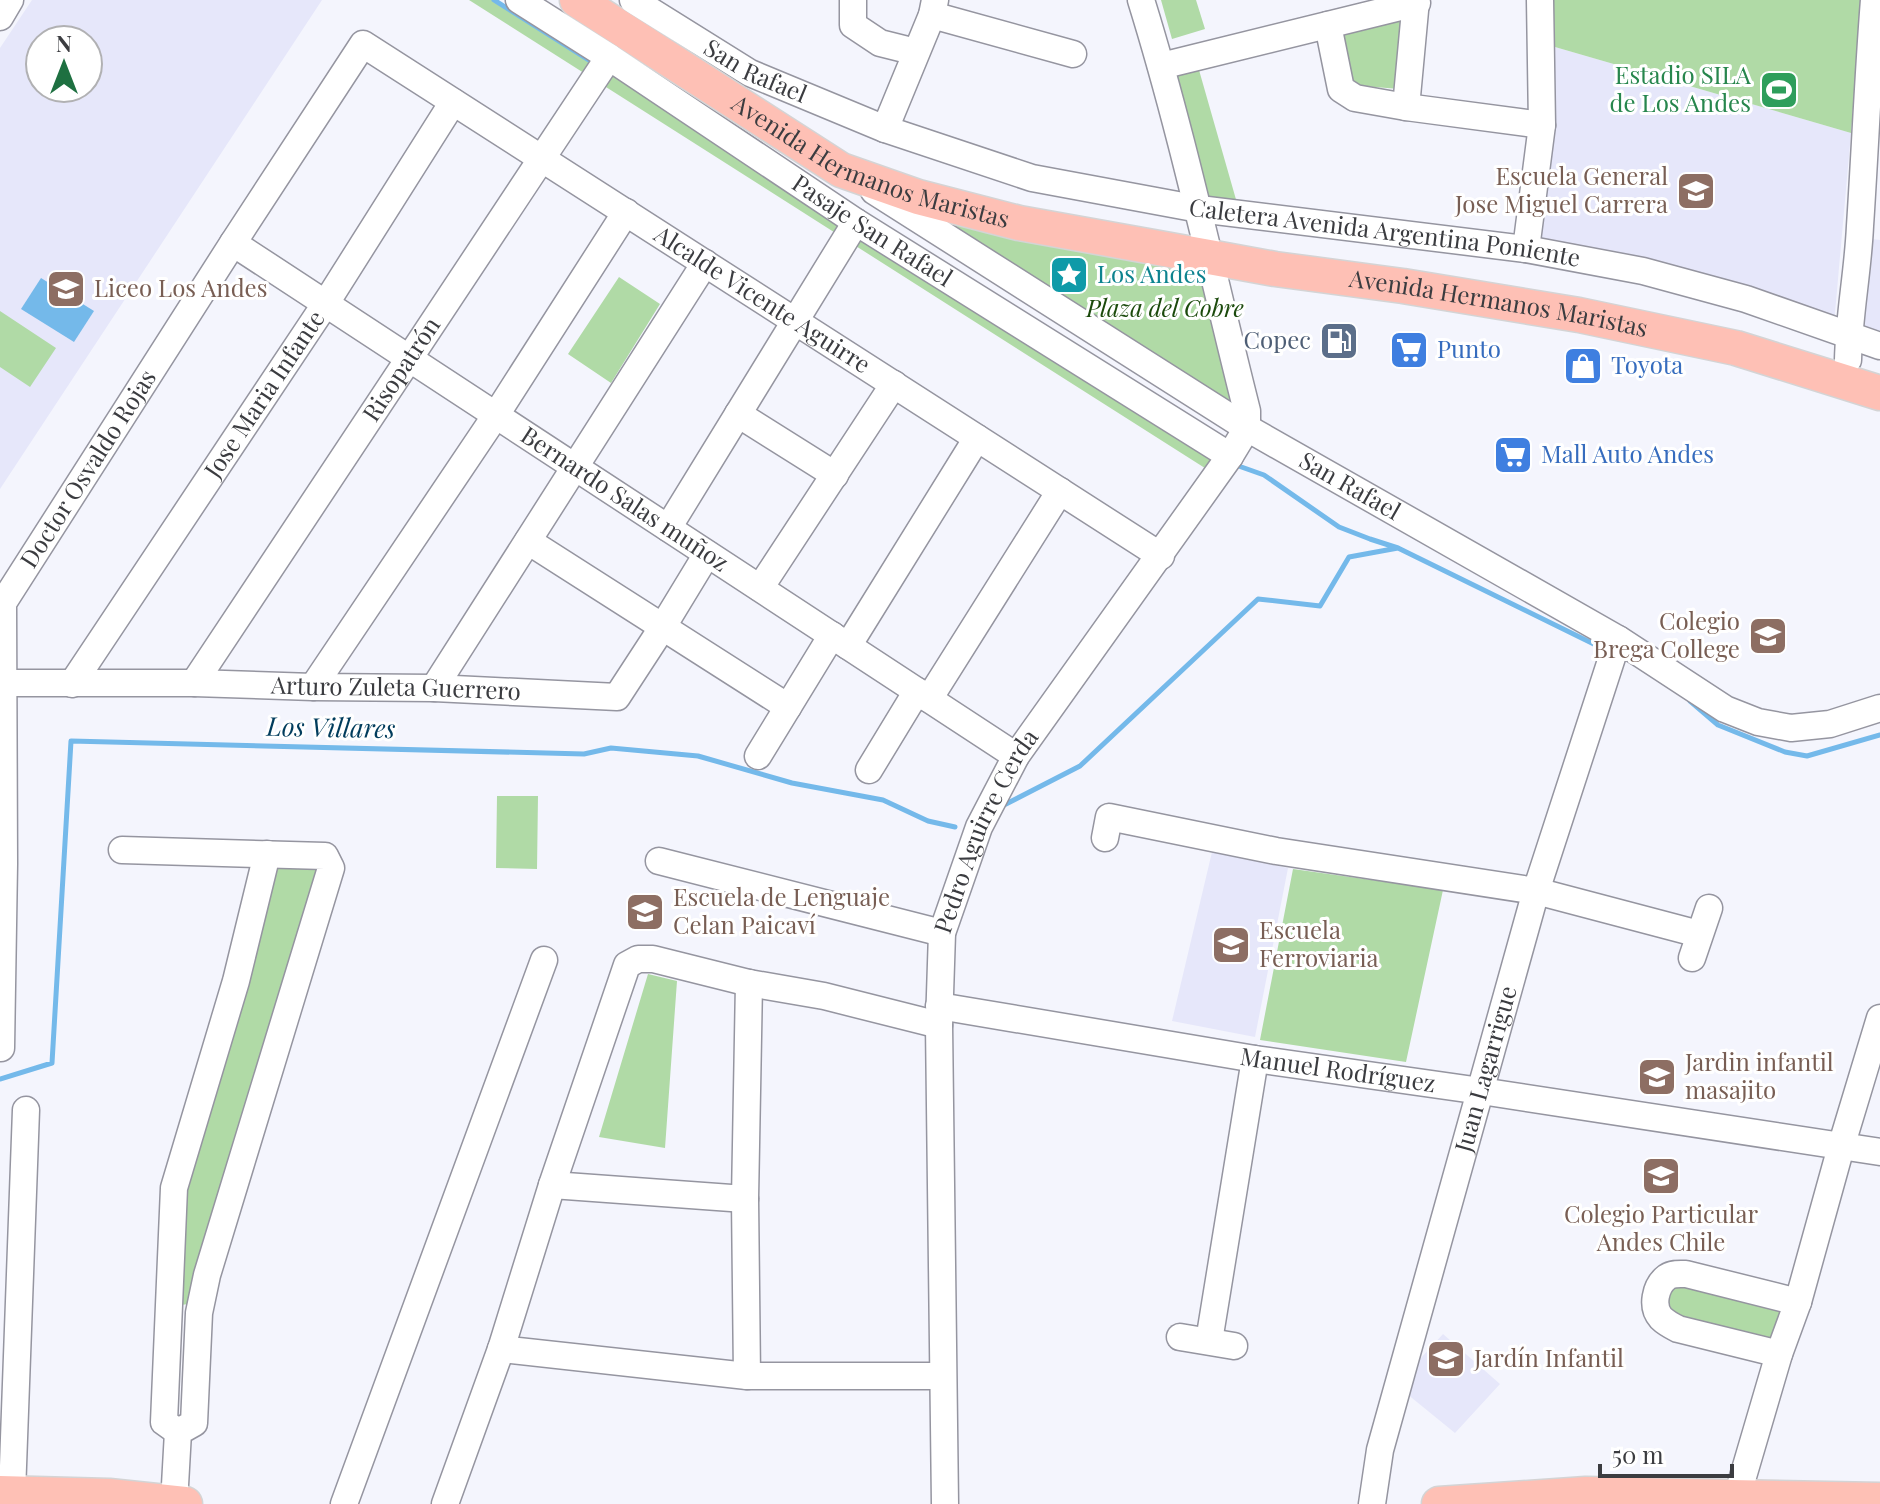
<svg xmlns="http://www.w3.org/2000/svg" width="1880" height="1504" viewBox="0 0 1880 1504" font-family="'Playfair Display',serif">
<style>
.built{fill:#e6e7fa;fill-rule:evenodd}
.green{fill:#b0daa6}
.water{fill:#74b9ea}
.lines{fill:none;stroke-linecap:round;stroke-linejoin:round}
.stream{stroke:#74b9ea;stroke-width:5}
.minor-casing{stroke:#9595a0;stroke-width:29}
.major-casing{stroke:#d4d4d5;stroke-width:37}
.minor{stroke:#fff;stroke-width:26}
.major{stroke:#fec0b5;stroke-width:34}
.labels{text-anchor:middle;stroke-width:6;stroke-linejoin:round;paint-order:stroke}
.street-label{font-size:24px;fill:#3b3c40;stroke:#fff}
.leisure-label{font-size:24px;fill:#27864d;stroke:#fff;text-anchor:end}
.education-label{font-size:24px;fill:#785e54;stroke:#fff;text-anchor:start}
.culture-label{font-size:24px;fill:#0d838f;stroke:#fff;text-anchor:start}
.park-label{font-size:24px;font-style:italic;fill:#1b4a0c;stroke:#fff}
.service-label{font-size:24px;fill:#4e5e75;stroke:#fff;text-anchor:end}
.shop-label{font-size:24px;fill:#366cbe;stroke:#fff;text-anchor:start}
.water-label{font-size:26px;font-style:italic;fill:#013c5c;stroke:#fff}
</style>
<rect width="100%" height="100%" fill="#f4f5fd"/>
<path class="built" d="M 32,0 L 322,0 L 0,489 L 0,48 ZM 40,40 L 88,40 L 88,88 L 40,88 Z
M 1555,47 L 1851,133 L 1834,324 L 1540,249 L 1553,105 Z
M 1871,239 L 1880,240 L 1880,340 L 1861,334 Z
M 1212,852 L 1288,868 L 1255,1037 L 1172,1021 Z
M 1443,1334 L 1500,1384 L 1455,1433 L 1396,1385 Z"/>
<path class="green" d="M 469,0 L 494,0 L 1215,458 L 1208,470 Z
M 1161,0 L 1196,0 L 1205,29 L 1172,39 Z
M 1553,0 L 1862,0 L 1851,133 L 1555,47 Z
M 1410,13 L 1399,89 L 1351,85 L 1338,32 Z
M 1199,70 L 1237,203 L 1203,198 L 1169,78 Z
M 932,214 L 1203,267 L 1240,412 Z
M 619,277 L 660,304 L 611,383 L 568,354 Z
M 0,311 L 56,348 L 30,387 L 0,367 Z
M 497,796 L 538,796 L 537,869 L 496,868 Z
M 273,860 L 323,868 L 189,1304 L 172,1306 L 180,1185 Z
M 1293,869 L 1443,890 L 1406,1062 L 1260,1040 Z
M 648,974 L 677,981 L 665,1148 L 599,1137 Z
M 1666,1282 L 1793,1305 L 1776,1349 L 1680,1325 L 1659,1299 Z"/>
<path class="water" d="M 41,278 L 94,311 L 74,342 L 21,309 Z"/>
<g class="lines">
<path class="stream" d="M 494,0 L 595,64
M 1233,464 L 1264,475 L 1339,527 L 1370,539 L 1398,548
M 1690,701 L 1718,725 L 1785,752 L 1807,756 L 1880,735
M 1004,805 L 1080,766 L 1258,599 L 1320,606 L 1349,557 L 1398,548 L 1606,650
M 0,1079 L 52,1063 L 71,741 L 584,754 L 611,748 L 698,756 L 792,783 L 883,800 L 928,821 L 955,827"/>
<defs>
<g id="minor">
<path id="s1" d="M 519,0 L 609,57 L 856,222 L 1230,456"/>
<path id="s2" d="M 633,0 L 750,73 L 885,129 L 1032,178 L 1199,209 L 1526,249 L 1643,271 L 1746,299 L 1880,346"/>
<path d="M 853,0 L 853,25 L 880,43 L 916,52"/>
<path d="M 932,15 L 1073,54"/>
<path d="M 0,17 L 10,0"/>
<path d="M 1328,25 L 1341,89 L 1355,98 L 1406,107 L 1542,125"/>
<path d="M 1161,66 L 1417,3"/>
<path d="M 1406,107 L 1416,0"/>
<path d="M 885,129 L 932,15 L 935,0"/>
<path id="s3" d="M 874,191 L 1247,428 L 1618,639 L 1725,709 L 1758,722 L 1791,728 L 1830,724 L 1880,708"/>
<path id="s4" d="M 233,243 L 1016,756"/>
<path d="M 1526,249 L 1542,125 L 1540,0"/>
<path d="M 1848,360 C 1849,315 1858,271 1860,226 C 1865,151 1868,75 1874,0"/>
<path d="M 738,414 L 835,475"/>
<path d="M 668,528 L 856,222"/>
<path d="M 528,541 L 788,707"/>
<path d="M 760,588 L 894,384"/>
<path d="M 848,646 L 977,438"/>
<path id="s5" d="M 4,683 L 194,683 L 313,687 L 434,688 L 617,697 L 662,628 L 707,554"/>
<path id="s6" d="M 194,683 L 609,57"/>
<path id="s7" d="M 72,684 L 326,303 L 453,102"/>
<path d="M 313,687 L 496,415 L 626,212"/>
<path d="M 434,688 L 705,263"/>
<path d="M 929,699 L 1060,491"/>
<path d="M 758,756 L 832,635"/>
<path d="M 869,770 L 917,691"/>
<path d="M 1105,838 L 1109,817 L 1276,851 L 1536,891 L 1699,934"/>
<path d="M 122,850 L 325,856 L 331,868 L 207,1275 L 199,1313 L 194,1423 L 178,1432 L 174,1503"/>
<path d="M 659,861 L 942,933"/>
<path d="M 1692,958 L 1709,908"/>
<path id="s8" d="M 939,1006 L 1255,1059 L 1481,1091 L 1880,1152"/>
<path id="s9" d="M 1,1048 L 4,864 L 3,603 L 233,243 L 363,44 L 1161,556"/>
<path d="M 552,1185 L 745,1199"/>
<path d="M 1180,1337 L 1234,1346"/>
<path d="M 1209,1341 L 1255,1059"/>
<path d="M 501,1349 L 747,1376 L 942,1376"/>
<path d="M 1779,1354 L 1678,1329 C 1672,1326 1666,1323 1661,1318 C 1651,1307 1655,1286 1667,1277 C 1673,1273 1680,1274 1686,1274 L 1798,1302"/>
<path d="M 747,1376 L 745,1199 L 749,983"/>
<path d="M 178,1432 L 164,1422 L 174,1188 L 236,981 L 267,854"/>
<path d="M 12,1493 L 26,1110"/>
<path d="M 1737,1497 L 1779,1354 L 1798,1302 L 1841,1147 L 1880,1018"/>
<path d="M 344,1504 L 544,960"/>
<path d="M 445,1504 L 501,1349 L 552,1185 L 627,965 L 638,959 L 653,959 L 749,983 L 824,996 L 939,1025"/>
<path id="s10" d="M 945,1504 L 939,1025 L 942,933 L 979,827 L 1016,756 L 1230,456 L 1247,428 L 1247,411 C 1212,273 1183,135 1141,0"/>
<path id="s11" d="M 1372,1504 L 1380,1450 L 1536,891 L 1618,639"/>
</g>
<g id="major">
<path id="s12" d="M 577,0 L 841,170 L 918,197 L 1019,223 L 1209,257 L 1275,269 L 1403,286 L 1579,315 L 1736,348 L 1880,393"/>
<path d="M 0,1493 L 109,1496 L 185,1504"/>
<path d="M 1439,1504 L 1586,1494 L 1880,1500"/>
</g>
</defs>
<use href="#minor" class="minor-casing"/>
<use href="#major" class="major-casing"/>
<use href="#minor" class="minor"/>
<use href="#major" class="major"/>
</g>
<defs>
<symbol id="stadium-square" viewBox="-11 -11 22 22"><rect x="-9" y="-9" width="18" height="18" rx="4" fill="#2e9e5b" stroke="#fff"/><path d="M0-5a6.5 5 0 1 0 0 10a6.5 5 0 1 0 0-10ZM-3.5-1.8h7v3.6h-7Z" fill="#fff"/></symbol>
<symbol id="school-square" viewBox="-11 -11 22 22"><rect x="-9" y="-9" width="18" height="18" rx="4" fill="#8d6e63" stroke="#fff"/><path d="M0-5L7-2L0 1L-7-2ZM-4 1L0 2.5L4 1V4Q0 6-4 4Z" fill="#fff"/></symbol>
<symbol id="sight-square" viewBox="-11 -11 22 22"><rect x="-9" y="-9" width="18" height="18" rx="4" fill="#0f9aa8" stroke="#fff"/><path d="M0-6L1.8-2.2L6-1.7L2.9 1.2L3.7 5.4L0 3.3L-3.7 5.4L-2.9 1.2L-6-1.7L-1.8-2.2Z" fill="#fff"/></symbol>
<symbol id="fuel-square" viewBox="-11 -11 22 22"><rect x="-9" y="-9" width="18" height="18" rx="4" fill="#5c6f8a" stroke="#fff"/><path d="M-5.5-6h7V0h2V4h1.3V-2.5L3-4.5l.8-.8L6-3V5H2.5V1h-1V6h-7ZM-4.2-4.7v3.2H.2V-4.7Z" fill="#fff"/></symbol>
<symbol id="supermarket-square" viewBox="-11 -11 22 22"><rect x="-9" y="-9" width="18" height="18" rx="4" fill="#3f7fe0" stroke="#fff"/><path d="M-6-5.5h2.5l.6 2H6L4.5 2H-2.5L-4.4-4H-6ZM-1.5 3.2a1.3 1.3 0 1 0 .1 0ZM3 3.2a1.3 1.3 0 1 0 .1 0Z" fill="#fff"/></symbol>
<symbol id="shop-square" viewBox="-11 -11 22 22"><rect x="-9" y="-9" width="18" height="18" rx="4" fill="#3f7fe0" stroke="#fff"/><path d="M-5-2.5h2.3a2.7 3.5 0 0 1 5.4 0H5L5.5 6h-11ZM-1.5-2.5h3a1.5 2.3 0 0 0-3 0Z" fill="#fff"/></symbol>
</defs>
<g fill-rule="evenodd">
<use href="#stadium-square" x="1757" y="68" width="44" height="44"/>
<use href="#school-square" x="1674" y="169" width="44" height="44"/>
<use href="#sight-square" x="1047" y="253" width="44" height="44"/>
<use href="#school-square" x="44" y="267" width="44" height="44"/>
<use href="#fuel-square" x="1317" y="319" width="44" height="44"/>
<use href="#supermarket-square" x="1387" y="328" width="44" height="44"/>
<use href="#shop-square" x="1561" y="344" width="44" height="44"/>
<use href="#supermarket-square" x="1491" y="433" width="44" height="44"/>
<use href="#school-square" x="1746" y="614" width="44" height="44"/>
<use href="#school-square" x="623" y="890" width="44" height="44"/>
<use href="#school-square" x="1209" y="923" width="44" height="44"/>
<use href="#school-square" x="1635" y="1055" width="44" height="44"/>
<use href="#school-square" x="1639" y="1154" width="44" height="44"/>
<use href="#school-square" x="1424" y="1337" width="44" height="44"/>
</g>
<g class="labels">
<g class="street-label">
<text dy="8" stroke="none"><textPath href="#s2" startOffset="142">San Rafael</textPath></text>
<text dy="8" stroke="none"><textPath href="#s12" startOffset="338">Avenida Hermanos Maristas</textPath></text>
<text dy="8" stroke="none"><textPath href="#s1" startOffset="422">Pasaje San Rafael</textPath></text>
<text dy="8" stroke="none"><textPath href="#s2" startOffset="796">Caletera Avenida Argentina Poniente</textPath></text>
<text dy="8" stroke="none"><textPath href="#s9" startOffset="1584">Alcalde Vicente Aguirre</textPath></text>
<text dy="8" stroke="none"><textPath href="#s12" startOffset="986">Avenida Hermanos Maristas</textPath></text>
<text dy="8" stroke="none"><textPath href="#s6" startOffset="376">Risopatrón</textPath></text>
<text dy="8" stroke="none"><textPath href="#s7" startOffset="348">Jose Maria Infante</textPath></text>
<text dy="8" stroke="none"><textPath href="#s9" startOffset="604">Doctor Osvaldo Rojas</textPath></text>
<text dy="8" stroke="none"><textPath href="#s3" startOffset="560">San Rafael</textPath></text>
<text dy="8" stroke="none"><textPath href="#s4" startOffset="468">Bernardo Salas muñoz</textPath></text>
<text dy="8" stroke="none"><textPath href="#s5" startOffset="392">Arturo Zuleta Guerrero</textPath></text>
<text dy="8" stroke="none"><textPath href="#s10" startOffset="682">Pedro Aguirre Cerda</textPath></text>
<text dy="8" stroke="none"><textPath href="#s11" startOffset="450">Juan Lagarrigue</textPath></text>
<text dy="8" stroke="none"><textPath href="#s8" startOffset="404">Manuel Rodríguez</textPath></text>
</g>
<g class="leisure-label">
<text x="1751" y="84">Estadio SILA<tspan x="1751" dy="28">de Los Andes</tspan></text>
</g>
<g class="education-label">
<text x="1668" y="185" text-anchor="end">Escuela General<tspan x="1668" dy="28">Jose Miguel Carrera</tspan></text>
<text x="94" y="297">Liceo Los Andes</text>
<text x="1740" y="630" text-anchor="end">Colegio<tspan x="1740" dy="28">Brega College</tspan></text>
<text x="673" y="906">Escuela de Lenguaje<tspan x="673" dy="28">Celan Paicaví</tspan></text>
<text x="1259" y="939">Escuela<tspan x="1259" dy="28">Ferroviaria</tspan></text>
<text x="1685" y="1071">Jardin infantil<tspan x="1685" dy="28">masajito</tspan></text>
<text x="1661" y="1223" text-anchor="middle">Colegio Particular<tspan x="1661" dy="28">Andes Chile</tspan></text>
<text x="1474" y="1367">Jardín Infantil</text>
</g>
<g class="culture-label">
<text x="1097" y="283">Los Andes</text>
</g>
<g class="park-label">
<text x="1165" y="317">Plaza del Cobre</text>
</g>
<g class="service-label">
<text x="1311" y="349">Copec</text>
</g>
<g class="shop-label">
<text x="1437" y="358">Punto</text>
<text x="1611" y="374">Toyota</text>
<text x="1541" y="463">Mall Auto Andes</text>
</g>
<g class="water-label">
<text transform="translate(331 728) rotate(1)" y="9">Los Villares</text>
</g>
</g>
<g transform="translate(64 64)"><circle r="38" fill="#ffffff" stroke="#b1b1b3" stroke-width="2"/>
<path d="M0-6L14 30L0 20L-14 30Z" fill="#1e7041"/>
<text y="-12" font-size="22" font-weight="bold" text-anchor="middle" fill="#3b3c40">N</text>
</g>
<path d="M1600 1464v12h132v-12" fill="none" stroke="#3b3c40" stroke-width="4"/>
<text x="1612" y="1464" font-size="24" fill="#3b3c40" stroke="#ffffff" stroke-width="6" paint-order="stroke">50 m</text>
</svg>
